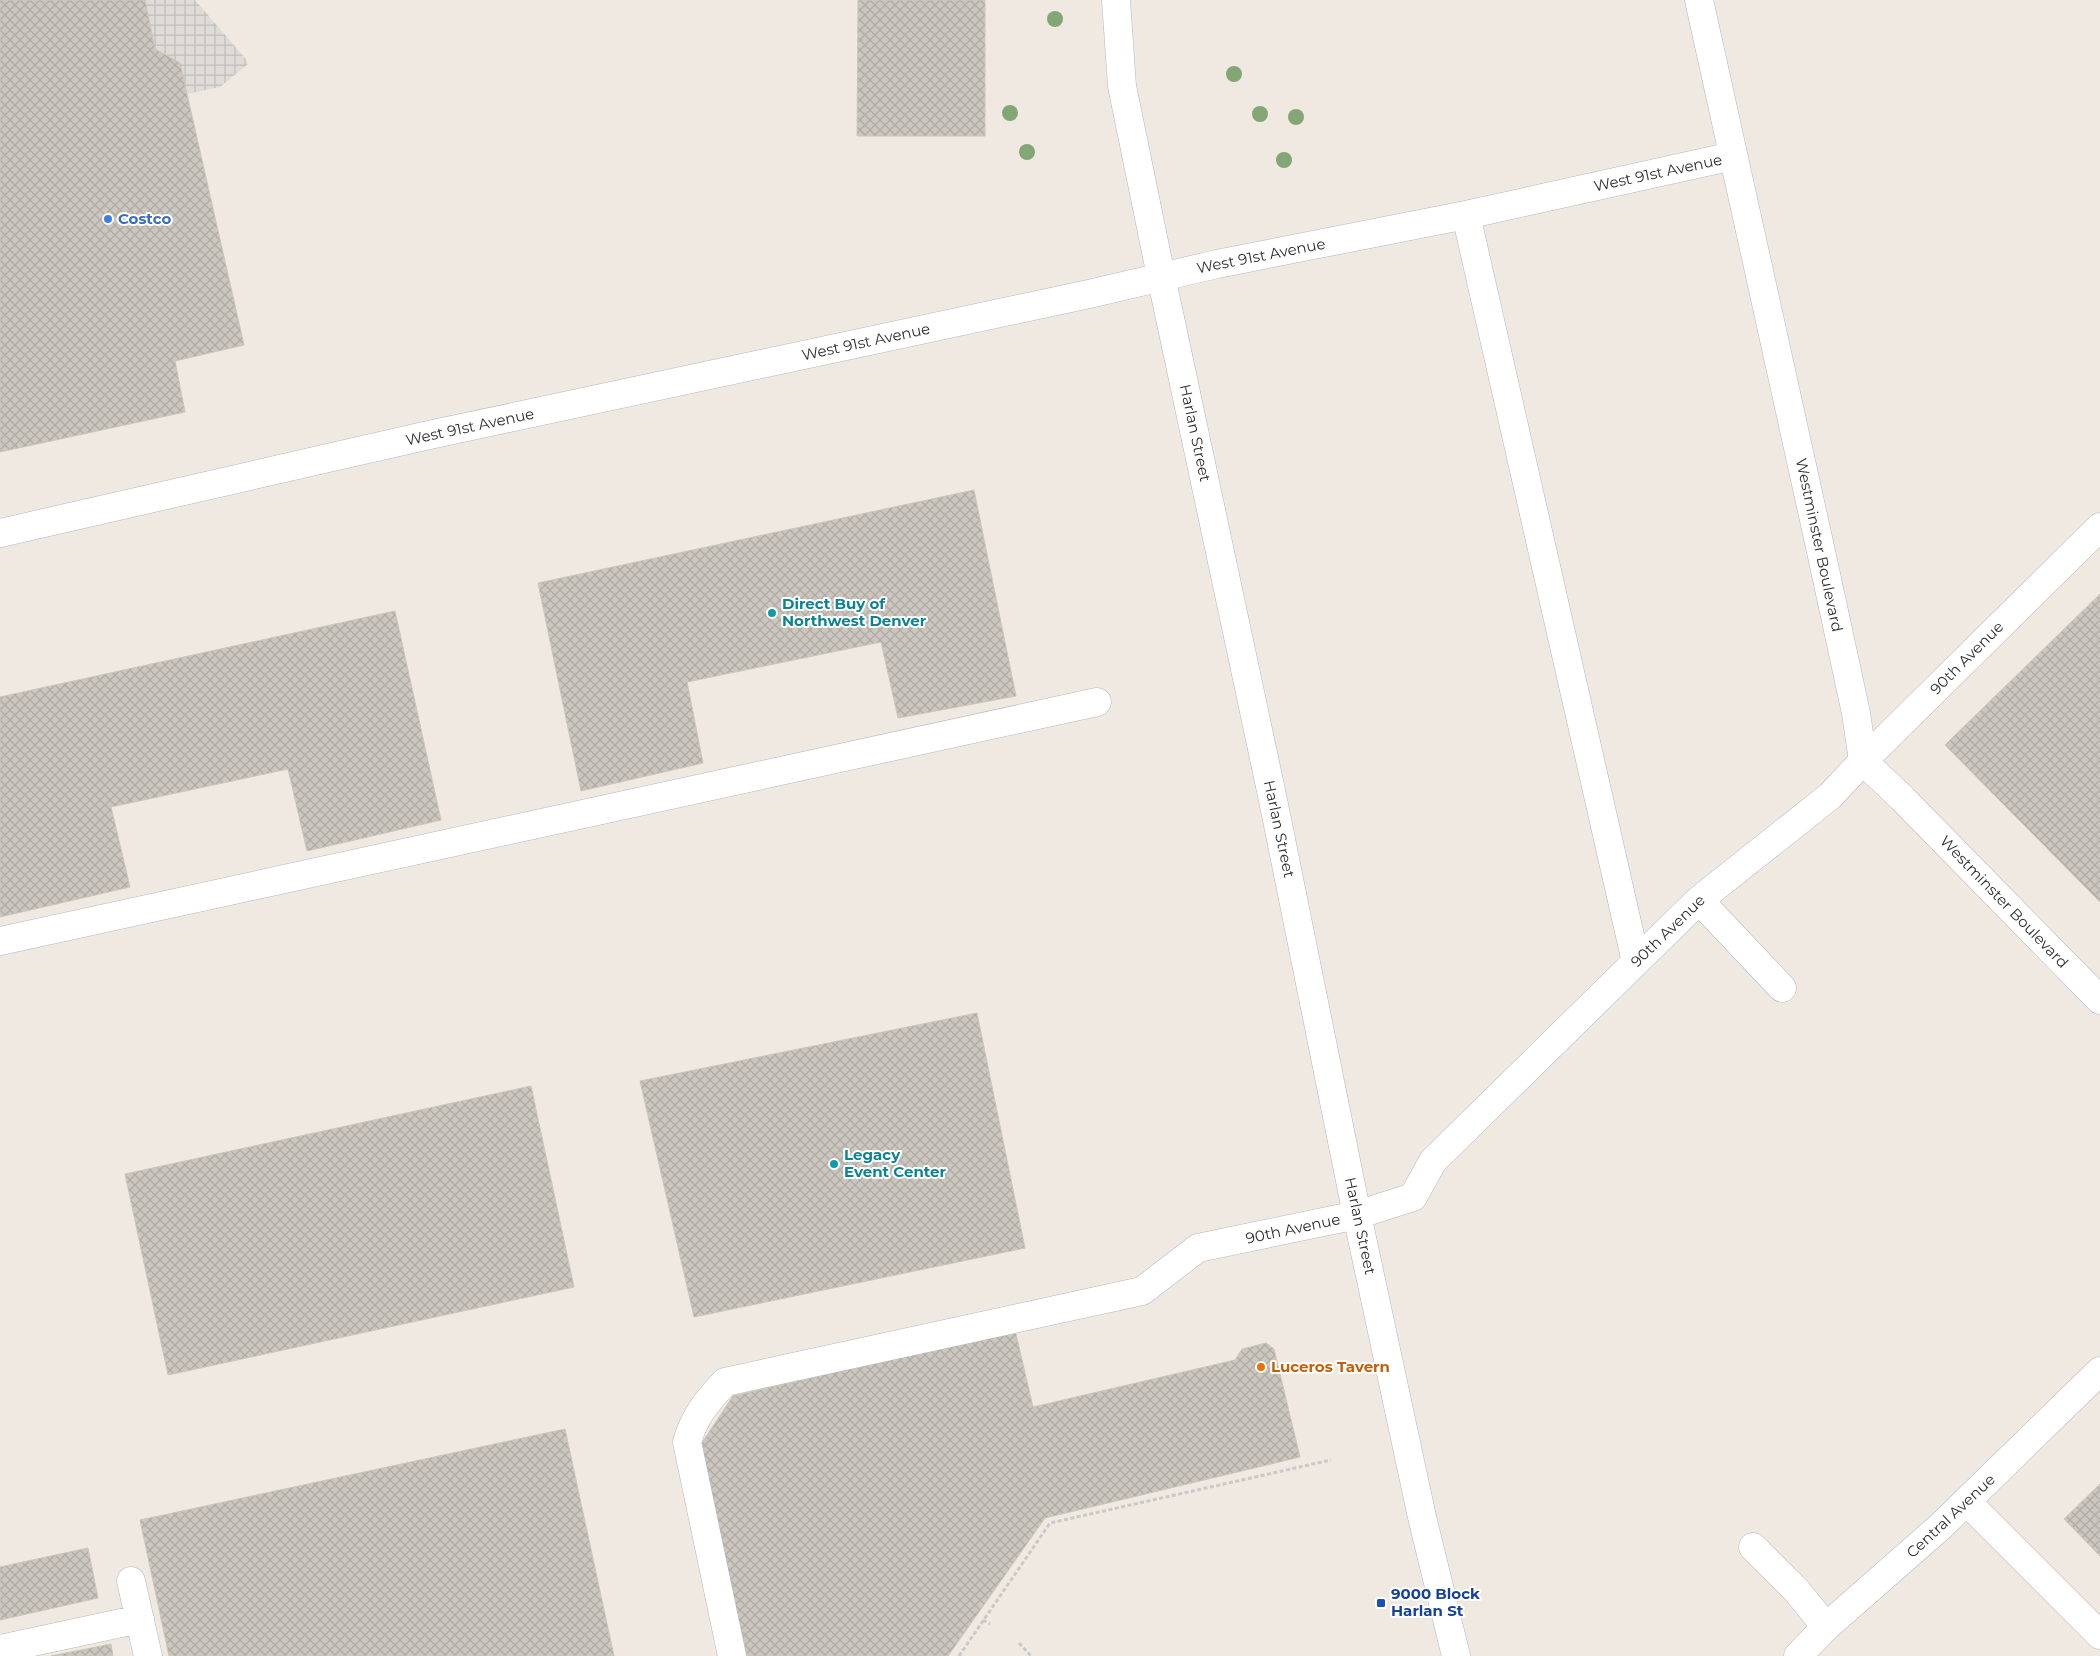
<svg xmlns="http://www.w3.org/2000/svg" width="2100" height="1656" viewBox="0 0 2100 1656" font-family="Montserrat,sans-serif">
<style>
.plaza{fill:url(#plaza-grid)}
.building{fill:url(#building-cross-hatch);stroke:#cbc5ba}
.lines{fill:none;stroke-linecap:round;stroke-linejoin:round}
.minor-casing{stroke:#b4b7c1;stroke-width:29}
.path{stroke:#c9c9c9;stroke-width:3;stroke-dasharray:4 2.5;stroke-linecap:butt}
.minor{stroke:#fff;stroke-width:28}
.tree{fill:#84a574}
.shop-dot{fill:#3f7fe0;stroke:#fff;stroke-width:2}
.culture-dot{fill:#0f9aa8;stroke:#fff;stroke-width:2}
.food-dot{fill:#e8710a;stroke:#fff;stroke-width:2}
.transit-dot{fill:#1a4fb4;stroke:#fff;stroke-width:2}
.labels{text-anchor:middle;stroke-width:4;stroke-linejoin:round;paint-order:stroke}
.street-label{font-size:15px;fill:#2e2e2e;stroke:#fff}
.shop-label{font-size:15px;font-weight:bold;fill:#366cbe;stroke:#fff;text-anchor:start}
.culture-label{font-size:15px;font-weight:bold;fill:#0d838f;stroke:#fff;text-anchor:start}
.food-label{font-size:15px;font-weight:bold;fill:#c56008;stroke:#fff;text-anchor:start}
.transit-label{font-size:15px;font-weight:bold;fill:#164399;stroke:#fff;text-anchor:start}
</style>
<defs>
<pattern id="plaza-grid" width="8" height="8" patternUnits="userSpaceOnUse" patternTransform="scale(1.25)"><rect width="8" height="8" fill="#dfdcd8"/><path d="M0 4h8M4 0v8" fill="none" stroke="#c0bdba"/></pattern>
<pattern id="building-cross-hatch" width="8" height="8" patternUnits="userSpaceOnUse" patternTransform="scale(1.25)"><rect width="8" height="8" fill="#cbc7bf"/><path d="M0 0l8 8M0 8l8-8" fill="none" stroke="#afaba4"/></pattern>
</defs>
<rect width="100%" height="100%" fill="#efe9e1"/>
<path class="plaza" d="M 145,0 L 195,0 L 245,58 L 248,64 L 220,87 L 187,94 L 180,63 L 155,49 Z"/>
<path class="building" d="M 0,0 L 145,0 L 155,49 L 180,63 L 244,345 L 175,361 L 185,412 L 0,452 Z
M 858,0 L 985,0 L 985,136 L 857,136 Z
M 974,490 L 1016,696 L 898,718 L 881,642 L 687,682 L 703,763 L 581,791 L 538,583 Z
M 2100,594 L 2100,902 L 1945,745 Z
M 395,611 L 441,820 L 307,851 L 288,769 L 111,807 L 130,887 L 0,917 L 0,697 Z
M 977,1013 L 1025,1248 L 694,1317 L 640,1081 Z
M 531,1086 L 574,1287 L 168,1375 L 125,1174 Z
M 1015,1330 L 1033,1407 L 1235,1360 L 1242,1349 L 1266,1343 L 1274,1349 L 1300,1457 L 1045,1518 L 948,1656 L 747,1656 L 698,1449 L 733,1396 Z
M 565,1429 L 614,1656 L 169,1656 L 140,1520 Z
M 2100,1484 L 2100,1556 L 2064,1519 Z
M 88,1548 L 98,1598 L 0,1620 L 0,1567 Z
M 111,1644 L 113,1656 L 51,1656 Z"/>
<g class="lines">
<defs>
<path id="minor" d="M 1116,0 L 1122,86 L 1161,276 L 1273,800 L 1357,1215 L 1422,1517 L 1456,1656
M 1699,0 L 1822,556 L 1856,713 L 1863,761 L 1902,798 L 2100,1000
M 1466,215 L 1636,962
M 0,533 L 429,435 L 1089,294 L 1217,264 L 1466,215 L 1733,156
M 1699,900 L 1782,988
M 0,941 L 1097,702
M 1967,1502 L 2100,1635
M 1753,1547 L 1797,1591 L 1826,1627
M 131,1581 L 148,1656
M 0,1649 L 140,1619
M 732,1656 L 687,1442 C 694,1417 707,1401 725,1382 L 1142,1291 L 1198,1248 L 1357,1215 L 1413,1197 L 1433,1161 L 1699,900 L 1830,796 L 1863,761 L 2100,527
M 1798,1656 L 1826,1627 L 1941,1526 L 2100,1371"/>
</defs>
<use href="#minor" class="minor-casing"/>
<path class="path" d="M 983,1620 L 990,1624
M 1019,1643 L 1031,1656
M 959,1656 L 1050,1523 L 1331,1460"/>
<use href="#minor" class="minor"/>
</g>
<g class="tree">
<circle cx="1055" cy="19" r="8"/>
<circle cx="1234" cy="74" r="8"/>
<circle cx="1010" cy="113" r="8"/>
<circle cx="1260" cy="114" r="8"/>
<circle cx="1296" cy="117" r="8"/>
<circle cx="1027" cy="152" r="8"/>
<circle cx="1284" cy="160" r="8"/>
</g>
<circle class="shop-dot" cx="108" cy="219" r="5"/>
<g class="culture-dot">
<circle cx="772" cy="613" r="5"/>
<circle cx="834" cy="1164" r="5"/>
</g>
<circle class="food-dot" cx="1261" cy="1367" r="5"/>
<rect class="transit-dot" x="1376" y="1598" width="10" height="10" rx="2.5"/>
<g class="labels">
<g class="street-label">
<text transform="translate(1658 173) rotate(-12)" y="5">West 91st Avenue</text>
<text transform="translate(1261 256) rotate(-11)" y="5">West 91st Avenue</text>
<text transform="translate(866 342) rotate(-12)" y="5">West 91st Avenue</text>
<text transform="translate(470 427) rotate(-12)" y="5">West 91st Avenue</text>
<text transform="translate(1195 433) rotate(78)" y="5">Harlan Street</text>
<text transform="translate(1819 545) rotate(78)" y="5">Westminster Boulevard</text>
<text transform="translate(1967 658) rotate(-45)" y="5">90th Avenue</text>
<text transform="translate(1279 829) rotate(78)" y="5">Harlan Street</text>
<text transform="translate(2004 902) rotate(46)" y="5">Westminster Boulevard</text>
<text transform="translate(1668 931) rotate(-44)" y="5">90th Avenue</text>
<text transform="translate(1360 1226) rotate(78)" y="5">Harlan Street</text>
<text transform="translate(1293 1229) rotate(-12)" y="5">90th Avenue</text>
<text transform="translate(1951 1516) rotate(-43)" y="5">Central Avenue</text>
</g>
<g class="shop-label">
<text x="118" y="224">Costco</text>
</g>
<g class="culture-label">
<text x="782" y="609">Direct Buy of<tspan x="782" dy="17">Northwest Denver</tspan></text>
<text x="844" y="1160">Legacy<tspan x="844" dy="17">Event Center</tspan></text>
</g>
<g class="food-label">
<text x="1271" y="1372">Luceros Tavern</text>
</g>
<g class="transit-label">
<text x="1391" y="1599">9000 Block<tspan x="1391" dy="17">Harlan St</tspan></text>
</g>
</g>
</svg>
